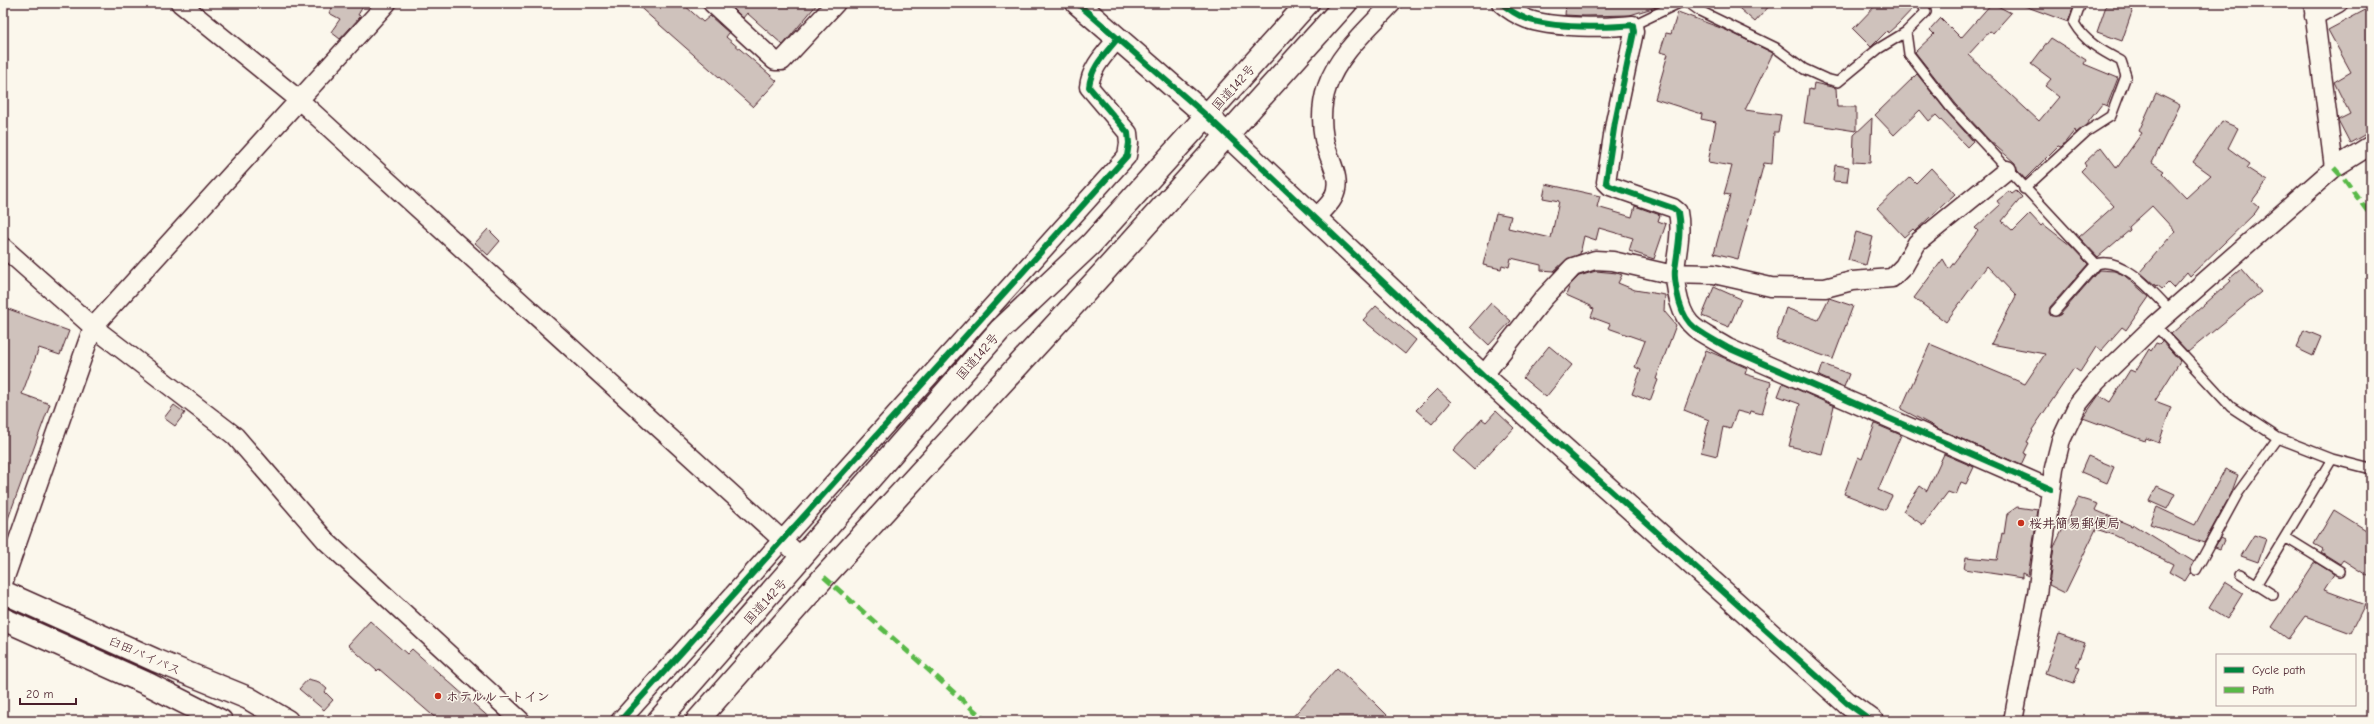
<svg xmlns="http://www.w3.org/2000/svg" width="2374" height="724" viewBox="0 0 2374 724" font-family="'Comic Neue','Klee One',sans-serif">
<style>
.building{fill:#cfc2bc;stroke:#4a1f2b}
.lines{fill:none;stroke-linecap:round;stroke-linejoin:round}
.service-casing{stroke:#4a1f2b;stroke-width:12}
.minor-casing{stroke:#4a1f2b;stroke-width:21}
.tertiary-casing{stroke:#4a1f2b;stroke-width:25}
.trunk-casing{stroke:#4a1f2b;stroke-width:25}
.service{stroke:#fbf7ec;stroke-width:9}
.minor{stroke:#fbf7ec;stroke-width:18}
.tertiary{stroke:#fbf7ec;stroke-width:22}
.trunk{stroke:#fbf7ec;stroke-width:22}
.quiet{stroke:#58b947;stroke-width:5;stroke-dasharray:10 5;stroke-linecap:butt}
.cycleway-casing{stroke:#fbf7ec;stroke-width:8}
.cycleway{stroke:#00873e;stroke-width:6}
.poi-dot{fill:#c8321e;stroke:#fbf7ec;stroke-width:1.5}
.labels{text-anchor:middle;stroke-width:3;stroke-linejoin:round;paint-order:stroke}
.street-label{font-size:13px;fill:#4a1f2b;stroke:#fbf7ec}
.poi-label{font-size:13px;font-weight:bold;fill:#4a1f2b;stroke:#fbf7ec;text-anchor:start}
</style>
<rect width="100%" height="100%" fill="#fbf7ec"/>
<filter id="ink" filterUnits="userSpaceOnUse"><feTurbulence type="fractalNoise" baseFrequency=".025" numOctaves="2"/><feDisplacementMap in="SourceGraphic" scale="8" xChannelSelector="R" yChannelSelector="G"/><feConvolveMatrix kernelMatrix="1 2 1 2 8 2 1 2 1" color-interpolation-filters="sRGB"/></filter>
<g filter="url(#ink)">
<path class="building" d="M 335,3 L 365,3 L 358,15 L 361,16 L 340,39 L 331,32 L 340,19 L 329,13 Z
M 635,3 L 682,3 L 703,22 L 710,16 L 729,33 L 726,37 L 777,81 L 753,107 Z
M 728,3 L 818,3 L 783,45 L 747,13 L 743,18 Z
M 1566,3 L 1655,3 L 1656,7 L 1630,15 L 1584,16 L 1565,15 Z
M 1733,3 L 1772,3 L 1755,22 Z
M 1878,3 L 1916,3 L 1916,5 L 1898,24 L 1888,33 L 1887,31 L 1871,47 L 1853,29 Z
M 1992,3 L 2011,13 L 1993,33 L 1990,31 L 1968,55 L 2039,121 L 2059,97 L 2045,86 L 2051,79 L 2031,64 L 2051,38 L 2086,60 L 2084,64 L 2118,78 L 2107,106 L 2102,104 L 2086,125 L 2076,133 L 2075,130 L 2063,145 L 2061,147 L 2058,146 L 2025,179 L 2017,170 L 2015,163 L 1989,140 L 1956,104 L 1915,52 L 1934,34 L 1930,30 L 1941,18 L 1961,38 Z
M 2022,3 L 2075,3 L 2068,22 L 2022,5 Z
M 2107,3 L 2135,3 L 2122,41 L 2097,32 Z
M 2371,7 L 2371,131 L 2350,143 L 2338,120 L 2350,114 L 2334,82 L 2351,72 L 2328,30 Z
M 1678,12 L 1726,30 L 1773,53 L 1745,110 L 1781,115 L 1778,132 L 1774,132 L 1772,164 L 1764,163 L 1738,259 L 1714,253 L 1730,195 L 1724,194 L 1732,166 L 1708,162 L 1716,122 L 1701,119 L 1702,114 L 1655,99 L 1668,54 L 1660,52 L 1666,33 L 1671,34 Z
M 1917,74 L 1947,112 L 1973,141 L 1967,147 L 1936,115 L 1929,121 L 1920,110 L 1894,135 L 1875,115 Z
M 1814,83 L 1836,88 L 1837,107 L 1856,107 L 1856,131 L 1804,123 L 1809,89 L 1813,90 Z
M 2156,93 L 2180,105 L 2152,163 L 2164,171 L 2162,173 L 2186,198 L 2211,175 L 2193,162 L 2222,121 L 2238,128 L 2228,148 L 2250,164 L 2247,168 L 2267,181 L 2252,201 L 2259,207 L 2255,213 L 2190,276 L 2187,272 L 2173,288 L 2168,283 L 2162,289 L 2157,285 L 2156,286 L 2140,272 L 2175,231 L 2152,206 L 2129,227 L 2130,230 L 2098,257 L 2079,237 L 2114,206 L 2081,171 L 2086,166 L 2084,163 L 2101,147 L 2117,168 L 2142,133 L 2139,131 Z
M 1872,118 L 1870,163 L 1853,162 L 1854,135 Z
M 1835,165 L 1849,167 L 1847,182 L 1833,181 Z
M 1931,168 L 1955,194 L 1915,231 L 1913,229 L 1904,237 L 1877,208 L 1910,177 L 1916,183 Z
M 1546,184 L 1600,196 L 1597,207 L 1632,217 L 1635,206 L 1660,215 L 1658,221 L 1666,224 L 1654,259 L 1629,251 L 1633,238 L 1599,228 L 1596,240 L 1584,236 L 1580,254 L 1566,260 L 1554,271 L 1541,270 L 1541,265 L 1511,258 L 1509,267 L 1502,265 L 1501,269 L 1483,265 L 1496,213 L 1511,216 L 1508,228 L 1551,238 L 1559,201 L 1543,198 Z
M 2009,191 L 2012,194 L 2016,191 L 2022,197 L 2002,221 L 2013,231 L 2030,214 L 2041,226 L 2043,224 L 2070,245 L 2088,264 L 2050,307 L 2049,313 L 2051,316 L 2060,315 L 2099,270 L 2114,271 L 2124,275 L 2149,297 L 2126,330 L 2122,327 L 2101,351 L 2096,347 L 2080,372 L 2074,368 L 2032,430 L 2033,431 L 2027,442 L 2029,443 L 2024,453 L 2026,454 L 2021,465 L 1939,429 L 1901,409 L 1930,344 L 2025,384 L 2045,354 L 1991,344 L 2016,296 L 1987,266 L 1946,322 L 1914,298 L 1943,259 L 1949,269 L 1978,231 L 1975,228 L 2000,205 L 1997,201 Z
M 488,229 L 500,241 L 488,255 L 475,243 Z
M 1856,232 L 1873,237 L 1866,265 L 1848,260 Z
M 2241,269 L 2261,292 L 2188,352 L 2171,334 L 2231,281 L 2229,279 Z
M 1596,271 L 1617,273 L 1622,275 L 1618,283 L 1635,290 L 1665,295 L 1664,311 L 1676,325 L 1656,379 L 1658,380 L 1650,401 L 1632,394 L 1641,370 L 1635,367 L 1645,341 L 1608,328 L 1610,324 L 1591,317 L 1594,309 L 1591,308 L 1591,306 L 1566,295 L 1570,285 L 1579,276 Z
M 1714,287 L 1741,299 L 1729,327 L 1702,316 Z
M 1829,298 L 1853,306 L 1833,359 L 1776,339 L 1786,308 L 1818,320 Z
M 1491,303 L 1511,321 L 1489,345 L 1470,327 Z
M 1376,306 L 1416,340 L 1405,354 L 1363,320 Z
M 3,307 L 69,331 L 60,355 L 39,348 L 22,394 L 50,404 L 5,527 L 3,527 Z
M 2304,330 L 2321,337 L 2313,356 L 2296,348 Z
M 2162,341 L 2180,361 L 2155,401 L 2171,407 L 2159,443 L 2146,438 L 2145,441 L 2083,418 L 2099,395 L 2110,402 L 2130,370 L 2135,372 L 2149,349 L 2151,351 L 2156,343 L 2159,344 Z
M 1549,346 L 1572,365 L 1546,397 L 1523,378 Z
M 1706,350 L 1747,368 L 1745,374 L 1771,382 L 1762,414 L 1750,411 L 1749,414 L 1737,411 L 1730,429 L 1723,427 L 1717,456 L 1701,452 L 1709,420 L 1684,410 Z
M 1823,364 L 1849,374 L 1844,387 L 1819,376 Z
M 1783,383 L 1834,406 L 1822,454 L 1789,446 L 1800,404 L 1778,396 Z
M 1437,389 L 1451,402 L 1432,424 L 1416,410 Z
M 174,405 L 185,413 L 175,426 L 164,418 Z
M 1496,411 L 1514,428 L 1504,439 L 1503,438 L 1474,470 L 1453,451 L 1482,419 L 1486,422 Z
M 1875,424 L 1901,435 L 1878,490 L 1892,496 L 1885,510 L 1844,494 L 1858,457 L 1862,459 Z
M 1944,454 L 1974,467 L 1966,484 L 1961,482 L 1956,495 L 1948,492 L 1923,525 L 1903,511 L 1920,486 L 1927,491 Z
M 2088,456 L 2114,467 L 2107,483 L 2081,472 Z
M 2225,469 L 2238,475 L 2231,494 L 2204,543 L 2150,524 L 2157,507 L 2195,525 Z
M 2157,486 L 2175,494 L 2167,509 L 2149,501 Z
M 2078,498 L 2098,504 L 2095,510 L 2132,526 L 2133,524 L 2194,562 L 2190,570 L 2191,574 L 2190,573 L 2185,581 L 2169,572 L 2173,564 L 2114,535 L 2096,529 L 2065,593 L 2049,585 L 2054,547 Z
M 2017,507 L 2038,510 L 2028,576 L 2022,573 L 2022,578 L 1964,569 L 1966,557 L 1997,560 L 2002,533 L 2004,534 L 2007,514 Z
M 2334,510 L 2371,533 L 2371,578 L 2343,560 L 2340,564 L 2321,552 L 2323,549 L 2314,544 Z
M 2254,535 L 2266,539 L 2258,562 L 2241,556 Z
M 2220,538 L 2224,540 L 2220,549 L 2215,547 Z
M 2315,562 L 2334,574 L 2324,590 L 2365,605 L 2351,633 L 2305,616 L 2288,639 L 2272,627 Z
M 2225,582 L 2243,593 L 2227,619 L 2209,608 Z
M 370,621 L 407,654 L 412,649 L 493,721 L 439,721 L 379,669 L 377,671 L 348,645 Z
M 2059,634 L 2085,643 L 2076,667 L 2080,668 L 2074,683 L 2045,673 Z
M 1337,668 L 1375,703 L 1393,721 L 1289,721 Z
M 308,679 L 319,682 L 327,689 L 325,692 L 333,700 L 324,710 L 299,689 Z"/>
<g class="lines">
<defs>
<path id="service" d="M 1689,3 L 1700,11 L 1776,48 L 1804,69 L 1826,79 L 1838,82 L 1878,49 L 1906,32 L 1909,54 L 1951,108 L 2096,264 C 2122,255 2154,293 2171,311
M 1633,25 L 1679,3
M 1906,32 L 1926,12 L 1922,3
M 2024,189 L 2086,132 L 2111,116 L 2126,76 L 2121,61 C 2102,51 2085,42 2074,23 L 2081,3
M 2055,311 L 2096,264
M 2155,325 L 2231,407 L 2278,438 L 2332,459 L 2371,469
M 2285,537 L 2340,571
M 2196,570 L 2238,493 L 2278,438
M 2240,574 L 2273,595
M 2256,585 L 2332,459"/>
<path id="minor" d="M 180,3 L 298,99 L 802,558
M 712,3 L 775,61 L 782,61 L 836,3
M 1501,3 C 1509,10 1517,15 1527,19 C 1551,28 1607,28 1633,25 L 1634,32 L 1615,122 L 1606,182 L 1610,186 L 1673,208 L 1678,212 C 1682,232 1677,251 1675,270 C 1674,277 1676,285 1677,292 C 1684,329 1698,330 1728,348 L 2051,489
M 2313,3 L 2334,168
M 2314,16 L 2338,3
M 1315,218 C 1321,212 1329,206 1333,198 C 1344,178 1327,158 1324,139 C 1321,122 1321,104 1327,87 C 1338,54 1369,28 1392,3
M 3,247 L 93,327 L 235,436 L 327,542 L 521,721
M 1483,376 L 1544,298 L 1573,267 L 1595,260 L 1613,261 L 1665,273 L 1714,274 L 1771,287 L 1825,288 L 1852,281 L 1892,278 L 1904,266 L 1917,243 L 2007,170
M 3,583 L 93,327 L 387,3
M 620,721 L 1127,156 L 1129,143 L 1128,133 L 1089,87 C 1091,67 1105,54 1118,38
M 2013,721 L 2037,594 L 2054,468 L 2061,440 L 2078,404 L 2096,382 L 2155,325 L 2334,168 L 2371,145"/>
<path id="tertiary" d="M 1077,3 L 1207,116 L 1483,376 L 1847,703 L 1872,721"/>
<path id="trunk" d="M 3,592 L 155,660 L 248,698 L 287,721
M 3,619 L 150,685 L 221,721
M 658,721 L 1000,330 L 1091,244 L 1308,3
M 697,721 L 824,577 L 1102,274 L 1346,3"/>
</defs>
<use href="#service" class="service-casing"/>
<use href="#minor" class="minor-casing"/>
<use href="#tertiary" class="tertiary-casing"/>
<use href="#trunk" class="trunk-casing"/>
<use href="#service" class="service"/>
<use href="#minor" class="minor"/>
<use href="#tertiary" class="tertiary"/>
<use href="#trunk" class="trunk"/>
<path class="quiet" d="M 2334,168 L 2345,180 L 2371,216
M 824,577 L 986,721"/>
<defs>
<path id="cycleway" d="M 1077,3 L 1207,116 L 1483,376 L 1847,703 L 1872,721
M 1501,3 C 1509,10 1517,15 1527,19 C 1551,28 1607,28 1633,25 L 1634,32 L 1615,122 L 1606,182 L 1610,186 L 1673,208 L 1678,212 C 1682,232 1677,251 1675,270 C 1674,277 1676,285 1677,292 C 1684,329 1698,330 1728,348 L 2051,489
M 620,721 L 1127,156 L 1129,143 L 1128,133 L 1089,87 C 1091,67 1105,54 1118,38"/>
</defs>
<use href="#cycleway" class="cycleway-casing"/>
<use href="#cycleway" class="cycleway"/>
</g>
</g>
<g class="poi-dot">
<circle cx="2021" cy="523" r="4"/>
<circle cx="438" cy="696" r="4"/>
</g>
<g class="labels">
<g class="street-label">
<text transform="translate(1233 87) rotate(-48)" y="5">国道142号</text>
<text transform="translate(977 356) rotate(-49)" y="5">国道142号</text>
<text transform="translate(765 601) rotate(-48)" y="5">国道142号</text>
<text transform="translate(145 655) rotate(24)" y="5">臼田バイパス</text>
</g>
<g class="poi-label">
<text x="2029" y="528">桜井簡易郵便局</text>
<text x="446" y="701">ホテルルートイン</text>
</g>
</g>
<rect width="2374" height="724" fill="none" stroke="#fbf7ec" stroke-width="16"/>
<rect x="8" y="8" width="2358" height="708" fill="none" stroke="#4a1f2b" stroke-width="1.5" filter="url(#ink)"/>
<rect x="2216" y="654" width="140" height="52" fill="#fbf7ec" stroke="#b4a19f"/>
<rect x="2224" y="667" width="20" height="6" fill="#00873e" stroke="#b4a19f"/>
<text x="2252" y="674" font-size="12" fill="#4a1f2b">Cycle path</text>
<rect x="2224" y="687" width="20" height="6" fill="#58b947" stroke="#b4a19f"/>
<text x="2252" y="694" font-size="12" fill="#4a1f2b">Path</text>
<path d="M20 698v6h56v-6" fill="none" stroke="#4a1f2b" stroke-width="2"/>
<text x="26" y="698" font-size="12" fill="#4a1f2b" stroke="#fbf7ec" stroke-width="3" paint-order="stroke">20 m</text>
</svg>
